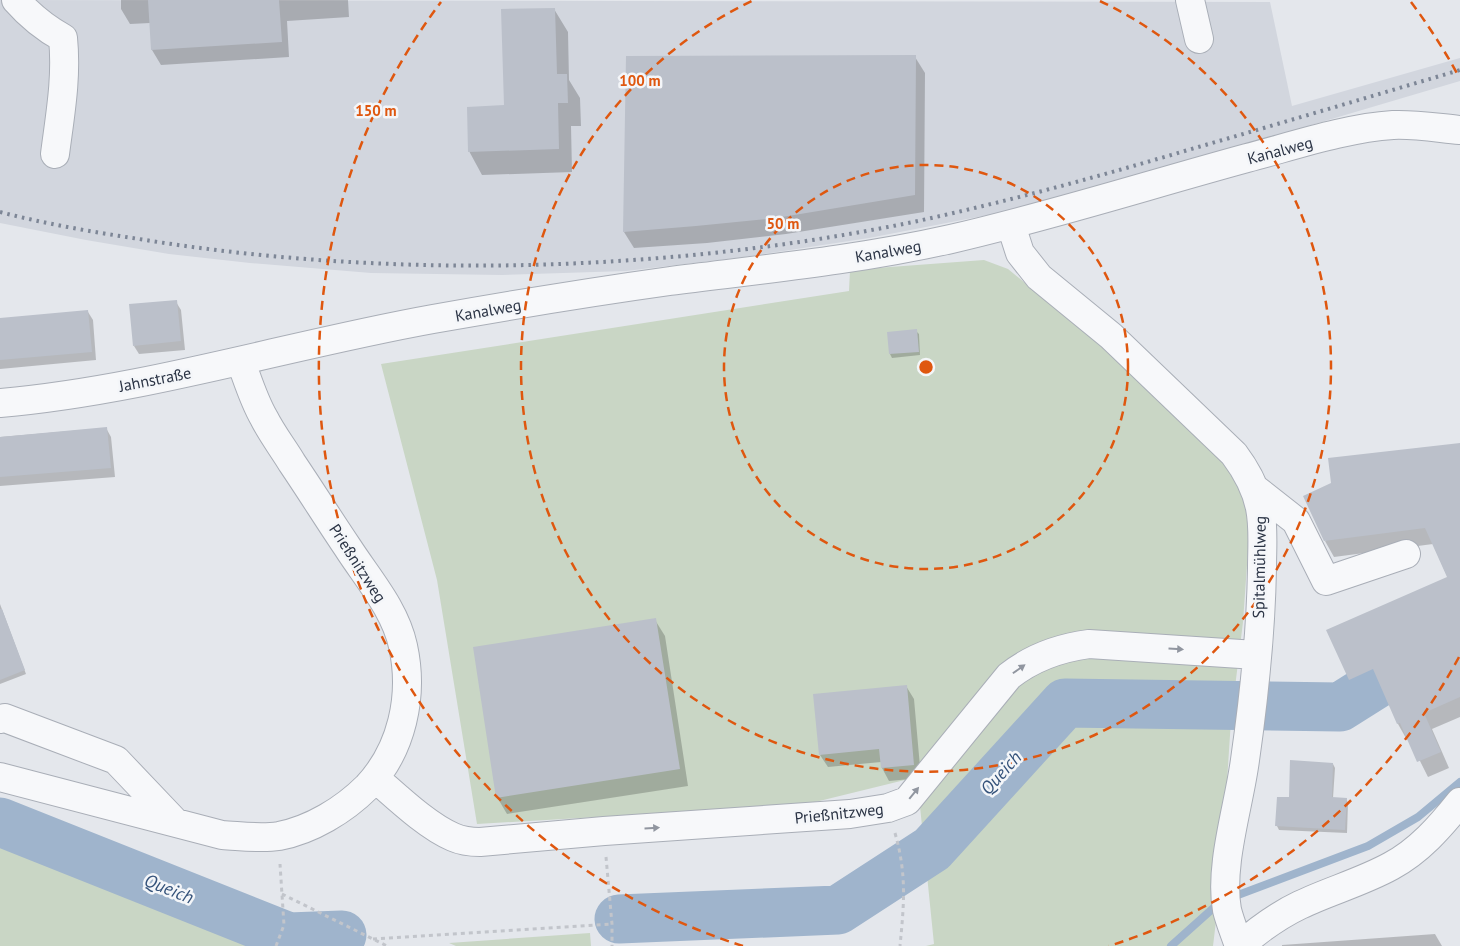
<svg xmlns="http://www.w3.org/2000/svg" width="1460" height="946" viewBox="0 0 1460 946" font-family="'PT Sans',sans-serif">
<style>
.built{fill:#d2d6de}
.green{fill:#c9d6c5}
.shadow{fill:#0003}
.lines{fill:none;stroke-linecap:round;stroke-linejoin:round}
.stream{stroke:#9fb4cc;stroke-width:8}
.river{stroke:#9fb4cc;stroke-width:49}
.building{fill:#bbc0ca}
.minor-casing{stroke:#a9aeb7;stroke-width:30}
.path{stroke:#c2c5cb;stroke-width:3;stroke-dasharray:4 4;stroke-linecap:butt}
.minor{stroke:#f7f8fa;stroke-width:28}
.rail{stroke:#7d8696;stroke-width:4;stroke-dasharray:2.5 5;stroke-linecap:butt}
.oneway{fill:#9196a0}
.ring{fill:none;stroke:#df570f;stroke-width:2.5;stroke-dasharray:9 6}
.labels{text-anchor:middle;stroke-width:5;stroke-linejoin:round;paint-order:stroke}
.street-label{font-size:16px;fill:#2b3445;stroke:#f4f6f9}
.water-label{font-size:18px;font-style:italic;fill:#34527a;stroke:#f4f6f9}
.centre{fill:#df570f;stroke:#f4f6f9;stroke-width:2.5}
.ring-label{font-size:15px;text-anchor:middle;font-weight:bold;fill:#df570f;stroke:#f4f6f9;stroke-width:5;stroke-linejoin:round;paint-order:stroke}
</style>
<rect width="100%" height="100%" fill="#e4e7ec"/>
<path class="built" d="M 0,0 L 1270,2 L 1292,106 L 1460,58 L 1460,81 L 1096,189 L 993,214 L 869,238 L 744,257 L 626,271 L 502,275 L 371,273 L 250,263 L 169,254 L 86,240 L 0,223 Z"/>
<path class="green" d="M 984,260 L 1008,269 L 1182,412 L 1242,473 L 1250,522 L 1243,622 L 1231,720 L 1220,888 L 1213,946 L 926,946 L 934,944 L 917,777 L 803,805 L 477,824 L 437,580 L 381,364 L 849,291 L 850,270 Z
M 0,831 L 277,942 L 284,946 L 0,946 Z
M 590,933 L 591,946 L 456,946 L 449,943 Z"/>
<path class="shadow" d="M 121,0 L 348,0 L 349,17 L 287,21 L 289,57 L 161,65 L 152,50 L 150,23 L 130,24 L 121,9 Z
M 554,9 L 568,32 L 569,80 L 580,98 L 581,126 L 571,126 L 572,172 L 482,175 L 469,151 L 506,107 Z
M 915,57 L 925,73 L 924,212 L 786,234 L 707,243 L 634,248 L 624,232 Z
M 176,302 L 181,310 L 185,350 L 139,354 L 134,346 Z
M 88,312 L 93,320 L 96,360 L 0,369 L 0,319 Z
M 916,331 L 919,334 L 920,355 L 892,358 L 890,354 Z
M 106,428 L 111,437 L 115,477 L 0,486 L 0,437 Z
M 1460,445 L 1460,717 L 1432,729 L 1449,768 L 1428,777 L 1409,739 L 1407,740 L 1398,724 L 1382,685 L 1359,695 L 1350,679 L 1448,578 L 1433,544 L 1334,557 L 1325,541 Z
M 0,604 L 26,674 L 0,684 Z
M 655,620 L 665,636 L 688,786 L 507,814 L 497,797 Z
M 906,686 L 914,699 L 921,778 L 889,781 L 882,768 L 881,762 L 828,767 L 820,755 Z
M 1333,764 L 1335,768 L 1333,798 L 1346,799 L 1348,803 L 1347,833 L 1279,830 L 1277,826 L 1290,799 Z
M 1435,934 L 1442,946 L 1282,946 L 1282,945 Z"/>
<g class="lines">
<path class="stream" d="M 1230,898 L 1368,846 L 1418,817 L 1460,782
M 289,937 L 304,946
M 1171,946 L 1219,903"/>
<path class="river" d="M 0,822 L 289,937 L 342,935
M 619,919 L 838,910 L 932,849 L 1065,703 L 1340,707 L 1394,673"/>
</g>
<path class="building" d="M 148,0 L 279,0 L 282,42 L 151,50 Z
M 555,8 L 557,74 L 567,74 L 568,103 L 558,103 L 559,149 L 468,152 L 467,107 L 504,105 L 501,9 Z
M 916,55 L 915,195 L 776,218 L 696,226 L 623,232 L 626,56 Z
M 177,300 L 181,341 L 133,346 L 129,304 Z
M 88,310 L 92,352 L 0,360 L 0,318 Z
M 917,329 L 919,352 L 889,354 L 887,332 Z
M 107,427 L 111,468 L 0,477 L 0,437 Z
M 1460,443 L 1460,697 L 1424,713 L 1441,752 L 1417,762 L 1400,723 L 1397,724 L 1373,669 L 1349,680 L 1326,630 L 1447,577 L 1425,528 L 1324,541 L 1303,496 L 1331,483 L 1328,458 Z
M 0,609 L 2,609 L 25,670 L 0,680 Z
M 656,618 L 680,769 L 496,798 L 473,647 Z
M 907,685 L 914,765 L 881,768 L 879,749 L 819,755 L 813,694 Z
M 1290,760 L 1333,763 L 1332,797 L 1347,798 L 1345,830 L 1275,826 L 1277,797 L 1289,797 Z"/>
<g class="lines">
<defs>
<path id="minor" d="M 16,0 C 30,16 45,28 63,38 C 67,78 60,115 55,154
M 1190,0 L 1199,39
M 1011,225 L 1020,253 L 1039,277 L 1111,336 L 1234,454 C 1246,470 1256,488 1260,508 C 1264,527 1262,548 1262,568 C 1261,632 1254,697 1245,760 C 1239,806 1219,865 1227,910 C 1230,922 1235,934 1239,946
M 0,403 C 147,390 288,345 433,319 C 512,305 591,292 670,281 C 764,269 858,260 951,239 C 1051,216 1148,185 1247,158 C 1293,146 1346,128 1393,125 C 1415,124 1438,128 1460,130
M 1254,488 L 1296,521 L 1326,581 L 1406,554
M 0,719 L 5,718 L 116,760 L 174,821
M 0,777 L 222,835 C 241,836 260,839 279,836 C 311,830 344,810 367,787 C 402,750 414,696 403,646 C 395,609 368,579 348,548 C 329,520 311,491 292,463 C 283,448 272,434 264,418 C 254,401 248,381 241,362
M 375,778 C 397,797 427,826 453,837 C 462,841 470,842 480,842 L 604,831 L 850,814 L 888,808 L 907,801 L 1009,676 C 1033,657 1059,648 1089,644 L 1256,655
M 1240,946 C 1258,930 1277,916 1300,905 C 1329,891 1362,882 1391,866 C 1419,851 1440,827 1460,802"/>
</defs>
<use href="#minor" class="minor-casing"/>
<path class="path" d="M 895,833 C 907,875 904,904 900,946
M 606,857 L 612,924 L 612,946
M 282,894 L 387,946
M 373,939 L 612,924
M 276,946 L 284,925 L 280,864"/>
<use href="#minor" class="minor"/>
<path class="rail" d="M 0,212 C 46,224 93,232 139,239 C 390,280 664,273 913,222 C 1006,202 1097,177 1188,150 C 1278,124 1369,97 1460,70"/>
</g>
<defs><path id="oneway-solid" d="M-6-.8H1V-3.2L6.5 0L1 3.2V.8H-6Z" transform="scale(1.25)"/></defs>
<g class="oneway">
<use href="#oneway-solid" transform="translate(1176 649) rotate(3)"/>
<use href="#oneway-solid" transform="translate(1019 669) rotate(-35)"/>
<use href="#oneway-solid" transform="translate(914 793) rotate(-51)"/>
<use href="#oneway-solid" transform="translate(652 828) rotate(-4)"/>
</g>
<g class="ring">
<circle cx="926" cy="367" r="202"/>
<path d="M1100 1A405 405 0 1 1 752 1"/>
<path d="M1459 657A607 607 0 0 1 1109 946M743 946A607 607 0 0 1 441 2M1411 2A607 607 0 0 1 1459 77"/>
</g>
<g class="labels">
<g class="street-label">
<text transform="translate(1280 150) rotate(-15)" y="6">Kanalweg</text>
<text transform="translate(888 251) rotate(-10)" y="6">Kanalweg</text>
<text transform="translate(488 310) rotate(-10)" y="6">Kanalweg</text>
<text transform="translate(155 379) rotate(-11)" y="6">Jahnstraße</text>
<text transform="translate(358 563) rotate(57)" y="6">Prießnitzweg</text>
<text transform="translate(1259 567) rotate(-89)" y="6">Spitalmühlweg</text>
<text transform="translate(839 813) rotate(-6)" y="6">Prießnitzweg</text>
</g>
<g class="water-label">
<text transform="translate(1001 773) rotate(-48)" y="6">Queich</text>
<text transform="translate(169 889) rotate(22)" y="6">Queich</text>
</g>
</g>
<circle cx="926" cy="367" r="8" class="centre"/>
<g class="ring-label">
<text x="640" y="86">100 m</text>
<text x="376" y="116">150 m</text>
<text x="783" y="229">50 m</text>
</g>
</svg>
